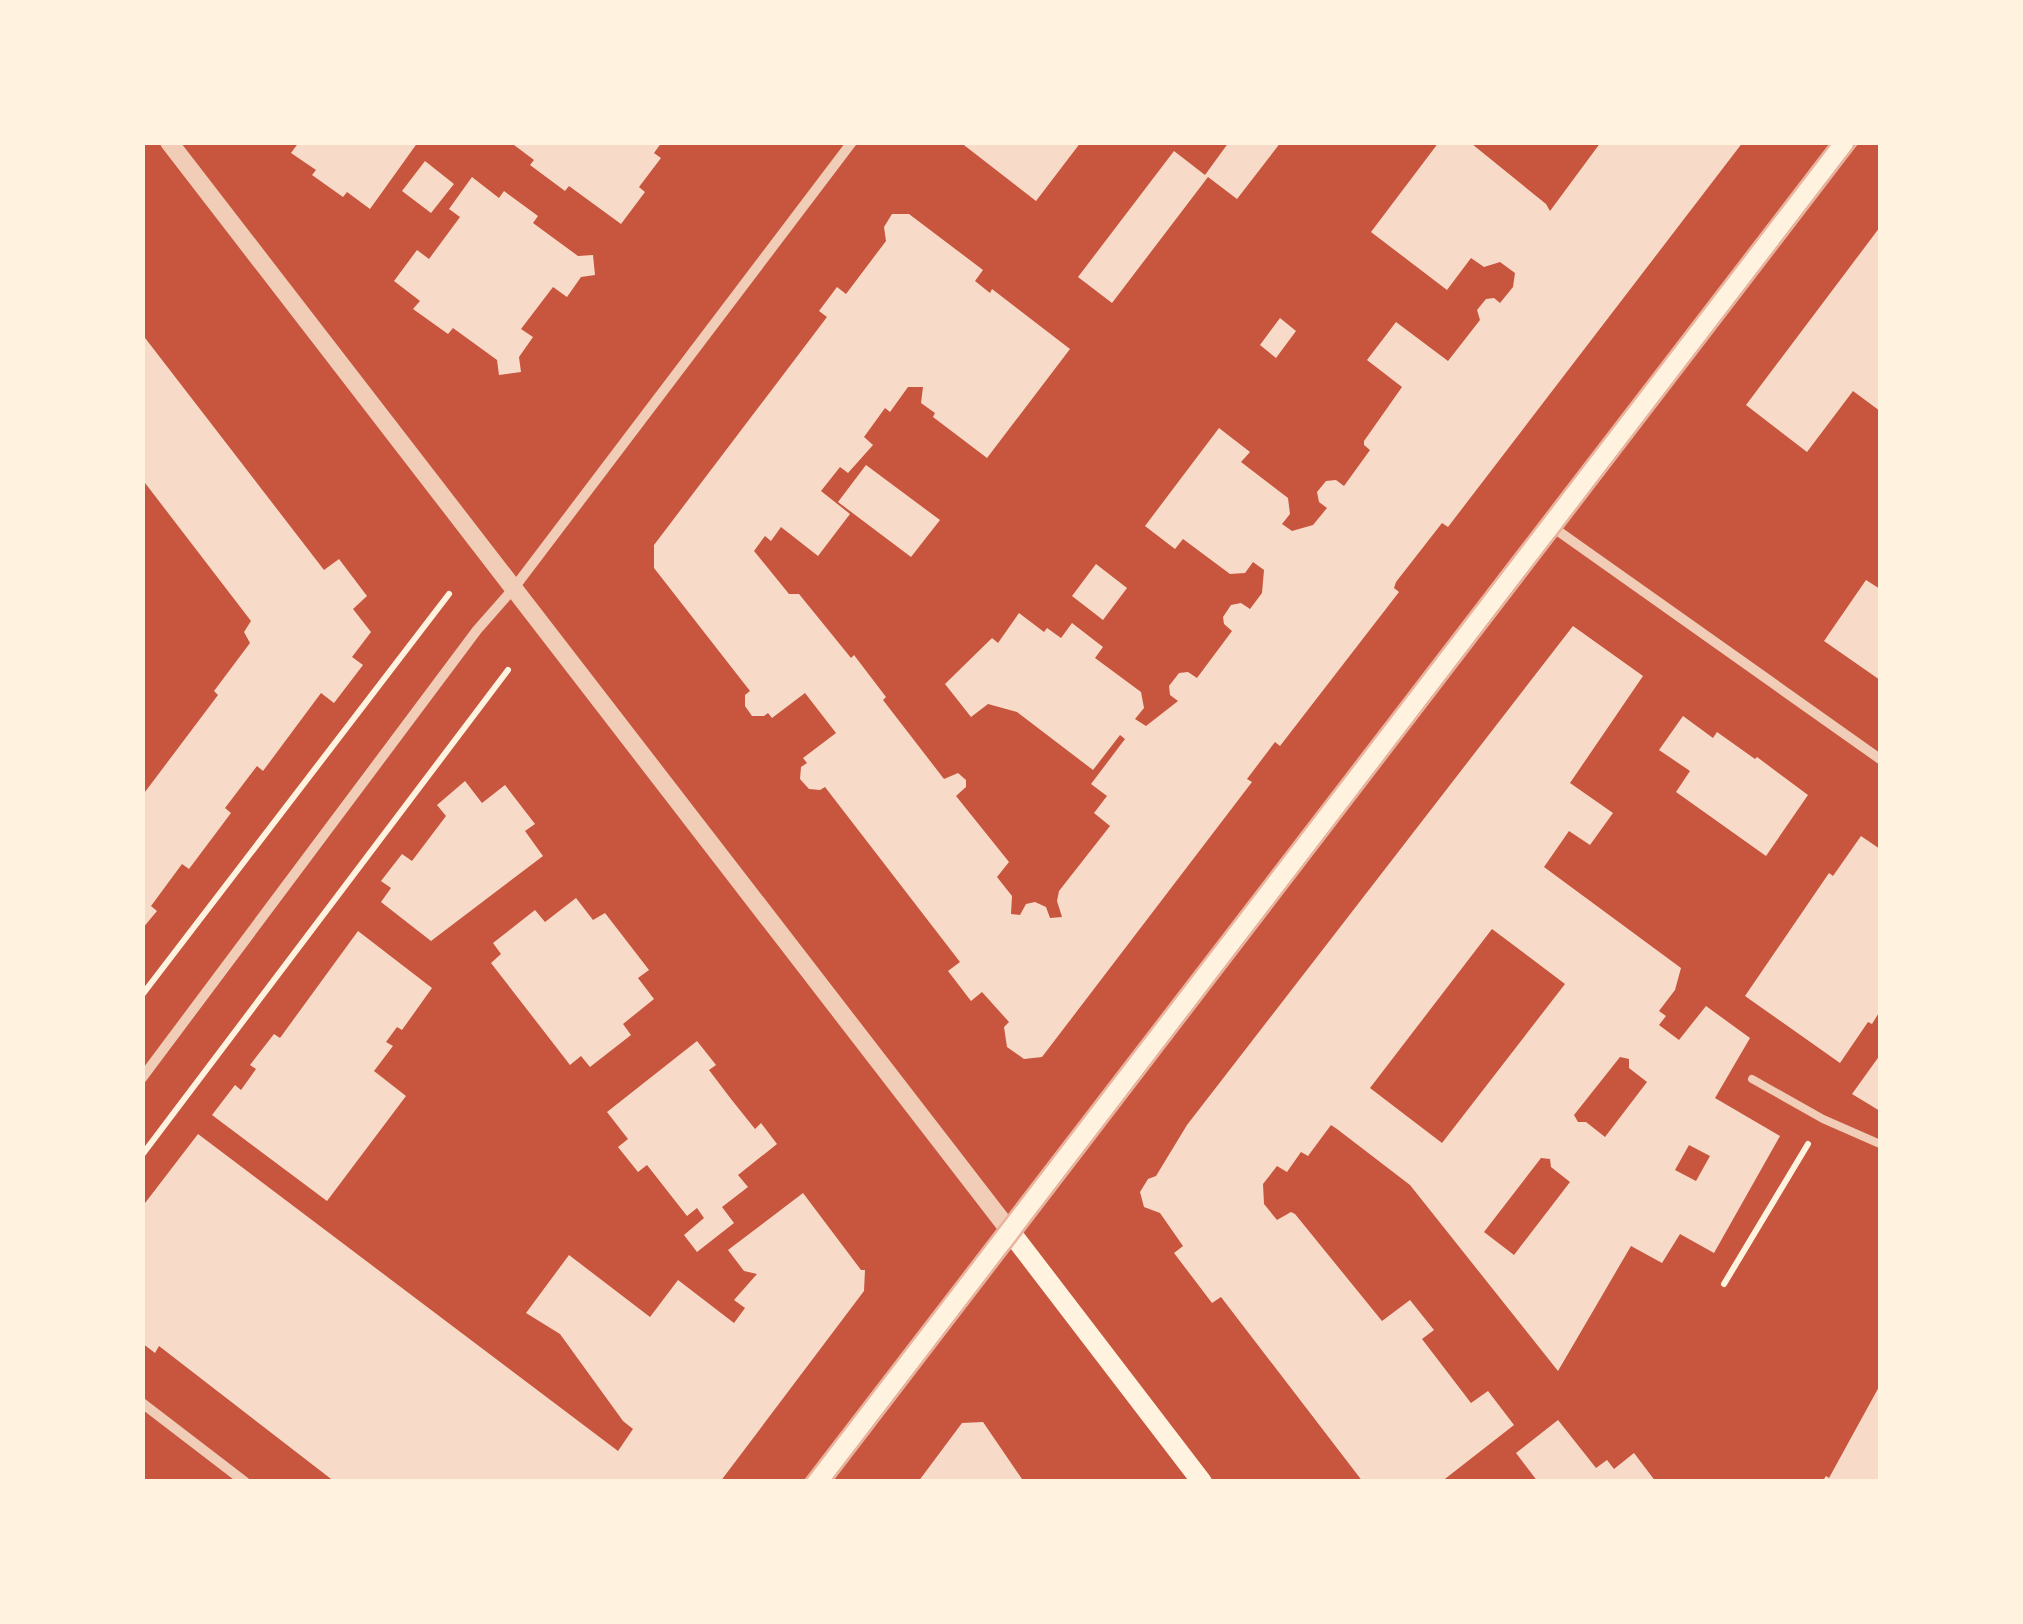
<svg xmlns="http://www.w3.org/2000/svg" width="2023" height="1624" viewBox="0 0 2023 1624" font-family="Jost,sans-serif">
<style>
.building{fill:#f7dbc8;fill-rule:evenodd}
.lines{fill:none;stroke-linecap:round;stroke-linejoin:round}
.path{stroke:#fff3e0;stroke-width:6}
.service{stroke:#f1ccb7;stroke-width:8}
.minor{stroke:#f1ccb7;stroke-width:10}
.tertiary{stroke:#f1ccb7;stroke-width:18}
.secondary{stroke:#fff3e0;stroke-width:20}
.tram{stroke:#e9b49f;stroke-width:2.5}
</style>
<rect width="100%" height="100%" fill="#c8553d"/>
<path class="building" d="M 299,142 L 418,142 L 370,209 L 347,192 L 343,197 L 312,175 L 316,170 L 291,153 Z
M 510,142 L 662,142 L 654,153 L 661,158 L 639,187 L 645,192 L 621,224 L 569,186 L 565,191 L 530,165 L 534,160 Z
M 960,142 L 1081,142 L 1036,201 Z
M 1229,142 L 1281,142 L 1237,199 L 1208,177 L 1112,303 L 1078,277 L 1174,151 L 1205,175 Z
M 1439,142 L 1472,144 L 1546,204 L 1550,211 L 1601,142 L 1743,142 L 1448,527 L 1442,523 L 1396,582 L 1394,588 L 1399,592 L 1280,746 L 1275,742 L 1247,779 L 1252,782 L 1042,1057 L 1024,1059 L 1007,1047 L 1004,1027 L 1009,1022 L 982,992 L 971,1001 L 948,971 L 960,962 L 825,787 L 820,790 L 809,789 L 800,779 L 801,767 L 807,763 L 803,758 L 836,733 L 805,693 L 772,718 L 768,713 L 764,716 L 752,716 L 745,706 L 745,695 L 750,691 L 654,568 L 654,545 L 827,317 L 819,311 L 837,287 L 846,294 L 886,241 L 884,227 L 892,214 L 909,214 L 983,270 L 975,281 L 990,293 L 992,289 L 1070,349 L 987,458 L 933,417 L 935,413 L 921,403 L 923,387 L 908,387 L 890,412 L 885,408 L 864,437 L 873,445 L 848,473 L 840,467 L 821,491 L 850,514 L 818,556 L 781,527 L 771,541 L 765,536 L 754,551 L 789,594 L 799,594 L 851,658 L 854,655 L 886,697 L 883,700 L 944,779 L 958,773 L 966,780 L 966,787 L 956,796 L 1009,862 L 997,877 L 1012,896 L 1011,914 L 1020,915 L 1026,904 L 1035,902 L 1046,907 L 1050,918 L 1062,917 L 1057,901 L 1059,891 L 1110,826 L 1094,813 L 1107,796 L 1091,784 L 1125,739 L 1120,735 L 1093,770 L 1017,712 L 988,704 L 971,717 L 945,684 L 992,638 L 998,643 L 1019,613 L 1044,632 L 1047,628 L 1061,638 L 1072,623 L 1103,647 L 1095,658 L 1141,692 L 1144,708 L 1135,719 L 1146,726 L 1178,701 L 1170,695 L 1169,686 L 1179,673 L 1188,672 L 1197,678 L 1232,631 L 1224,624 L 1223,617 L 1231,605 L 1241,603 L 1250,609 L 1262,593 L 1264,570 L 1253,562 L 1245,573 L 1230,574 L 1183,539 L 1175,549 L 1145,526 L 1219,428 L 1250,452 L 1241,462 L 1288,498 L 1290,514 L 1282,524 L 1292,531 L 1313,525 L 1327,508 L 1319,502 L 1317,492 L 1326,481 L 1336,480 L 1344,486 L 1370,450 L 1364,445 L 1364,441 L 1402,387 L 1367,360 L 1396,322 L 1448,361 L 1480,320 L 1477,310 L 1486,299 L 1494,298 L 1500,303 L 1513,287 L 1515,273 L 1500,262 L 1484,267 L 1471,258 L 1447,290 L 1371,232 Z
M 425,161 L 454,184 L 431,213 L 402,191 Z
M 472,177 L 499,198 L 504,191 L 538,216 L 533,223 L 578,256 L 593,255 L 595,275 L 581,277 L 567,297 L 553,287 L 521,329 L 533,337 L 519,357 L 521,372 L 499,375 L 497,360 L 453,328 L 448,334 L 413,309 L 420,301 L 394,281 L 417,250 L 429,259 L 460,217 L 449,209 Z
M 1880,227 L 1880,411 L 1853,391 L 1807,452 L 1746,405 Z
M 1280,318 L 1296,331 L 1276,358 L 1260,345 Z
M 142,334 L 324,570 L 339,559 L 367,596 L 353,609 L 371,632 L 352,657 L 363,665 L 334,703 L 321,693 L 263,771 L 257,766 L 225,808 L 231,813 L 189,869 L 182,864 L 151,906 L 157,911 L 142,929 L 142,796 L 218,695 L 214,691 L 250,643 L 244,632 L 251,621 L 142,479 Z
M 866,465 L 940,520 L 911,557 L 838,502 Z
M 1096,564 L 1127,588 L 1103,620 L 1072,596 Z
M 1866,580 L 1880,589 L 1880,680 L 1824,641 Z
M 1573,626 L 1643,676 L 1570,783 L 1613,813 L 1590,845 L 1569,831 L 1544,867 L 1681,968 L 1675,990 L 1659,1011 L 1666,1016 L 1659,1025 L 1679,1040 L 1706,1006 L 1750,1038 L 1715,1098 L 1780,1136 L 1714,1253 L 1680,1234 L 1662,1263 L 1631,1246 L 1558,1371 L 1410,1185 L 1337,1129 L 1331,1125 L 1308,1156 L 1301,1152 L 1287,1172 L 1277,1166 L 1263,1184 L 1264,1204 L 1277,1220 L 1291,1212 L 1295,1214 L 1382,1321 L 1410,1300 L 1434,1330 L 1422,1339 L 1471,1403 L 1488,1391 L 1514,1425 L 1441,1482 L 1363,1482 L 1221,1297 L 1212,1303 L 1174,1253 L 1183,1246 L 1160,1213 L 1144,1207 L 1140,1192 L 1148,1179 L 1156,1176 L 1187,1125 ZM 1492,929 L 1565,984 L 1442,1143 L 1370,1088 ZM 1620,1057 L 1629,1059 L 1629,1068 L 1647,1082 L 1605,1137 L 1586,1122 L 1578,1122 L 1574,1115 ZM 1689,1145 L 1710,1156 L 1696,1181 L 1675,1170 ZM 1541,1158 L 1550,1159 L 1551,1167 L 1570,1182 L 1514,1255 L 1484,1232 Z
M 1683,716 L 1713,738 L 1717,732 L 1755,759 L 1757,757 L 1808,795 L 1766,856 L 1676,792 L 1690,771 L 1659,750 Z
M 465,781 L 482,803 L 505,785 L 535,824 L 525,831 L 543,856 L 431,941 L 381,902 L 391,888 L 381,881 L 402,854 L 412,861 L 446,816 L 437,805 Z
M 1861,836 L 1880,849 L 1880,1011 L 1872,1024 L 1868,1022 L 1840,1063 L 1745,996 L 1829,873 L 1833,876 Z
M 576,898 L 593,920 L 605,913 L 649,970 L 638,978 L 654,999 L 623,1024 L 631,1035 L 590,1067 L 581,1056 L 570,1065 L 491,963 L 501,954 L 493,943 L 535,910 L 545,922 Z
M 358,931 L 432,988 L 402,1030 L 397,1027 L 386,1042 L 393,1046 L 374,1071 L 406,1096 L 327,1201 L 212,1115 L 235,1085 L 241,1090 L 256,1069 L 250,1065 L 274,1034 L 280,1038 Z
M 697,1041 L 716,1065 L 709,1070 L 731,1099 L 755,1129 L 761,1123 L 777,1144 L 738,1175 L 748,1187 L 722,1207 L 734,1223 L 697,1252 L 684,1235 L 704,1218 L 697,1208 L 687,1216 L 647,1165 L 638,1172 L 618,1147 L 628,1139 L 607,1112 Z
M 1880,1055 L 1880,1111 L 1852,1094 Z
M 198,1134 L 618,1451 L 633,1429 L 623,1421 L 560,1334 L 526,1313 L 569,1255 L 650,1317 L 678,1280 L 734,1323 L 745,1308 L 734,1300 L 757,1274 L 744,1271 L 728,1250 L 803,1193 L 861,1270 L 865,1270 L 864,1291 L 720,1482 L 335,1482 L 159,1346 L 155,1353 L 142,1343 L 142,1207 Z
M 1880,1385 L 1880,1482 L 1822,1482 L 1826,1476 L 1829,1478 Z
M 1558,1420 L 1596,1468 L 1607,1460 L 1614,1469 L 1634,1453 L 1656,1482 L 1538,1482 L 1516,1453 Z
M 983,1422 L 1024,1482 L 918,1482 L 962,1423 Z"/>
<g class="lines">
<path class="path" d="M 142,995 L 449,594
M 142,1155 L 508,670
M 1724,1284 L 1808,1144"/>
<path class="service" d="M 1752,1079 L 1823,1119 L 1880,1144"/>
<path class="minor" d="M 1551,526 L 1880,759
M 142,1078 L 477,630 L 514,588 L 852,142
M 142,1403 L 245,1482"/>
<path class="tertiary" d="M 169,142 L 1009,1230"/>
<path class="secondary" d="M 1009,1230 L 1202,1482
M 817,1482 L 1844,142"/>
<path class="tram" d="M 804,1482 L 1832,142
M 831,1482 L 1858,142"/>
</g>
<rect width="2023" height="1624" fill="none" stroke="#fff3e0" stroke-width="290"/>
</svg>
